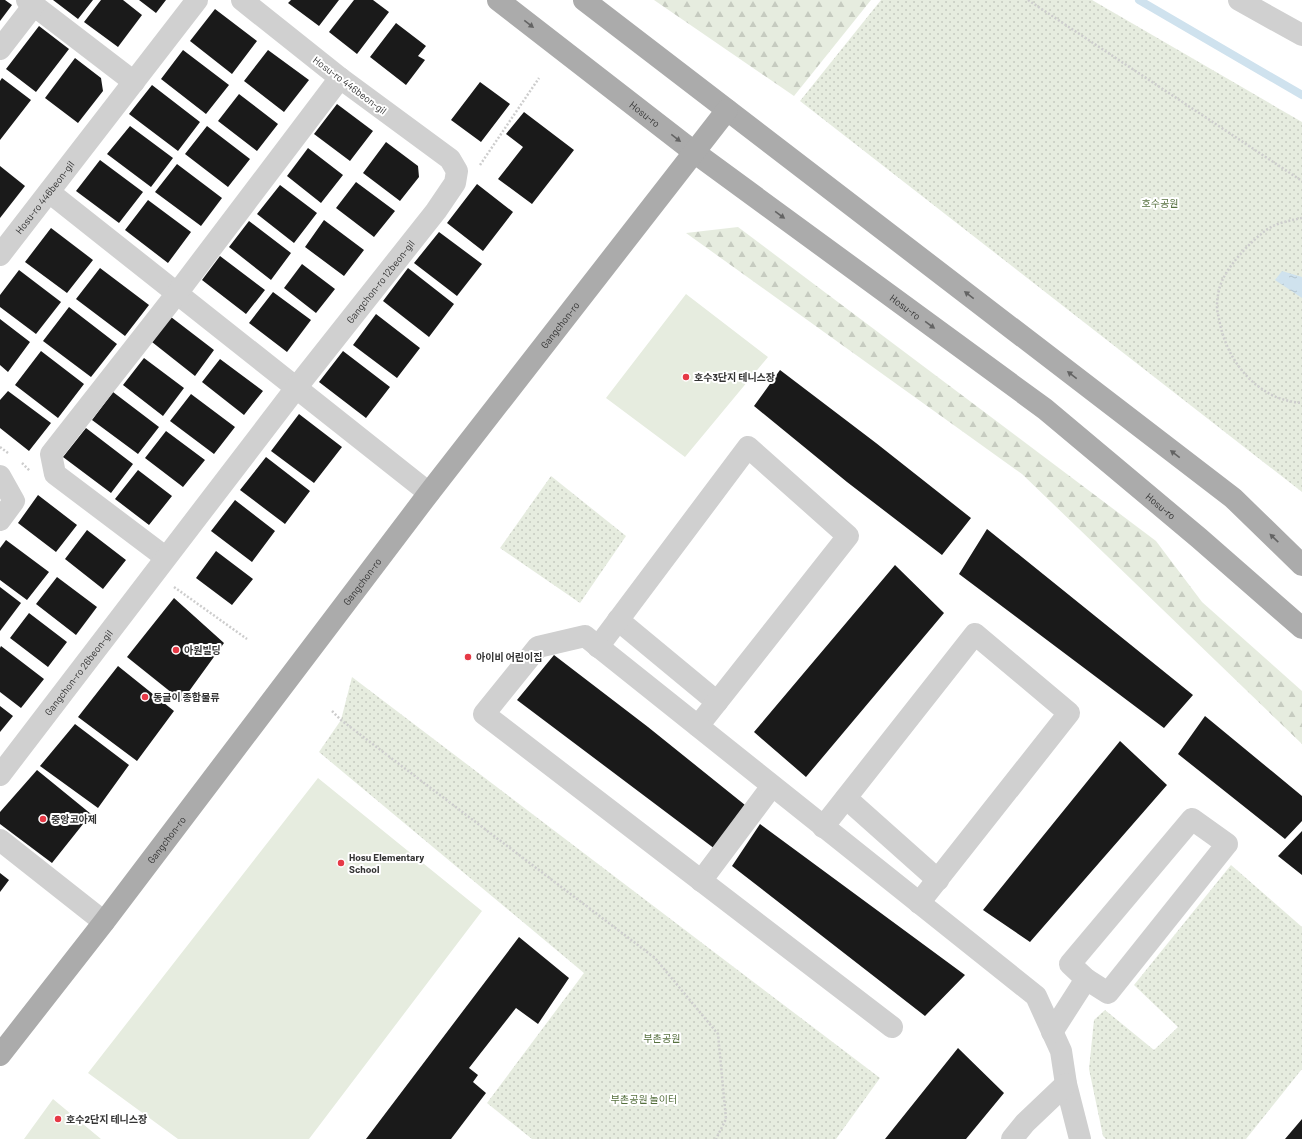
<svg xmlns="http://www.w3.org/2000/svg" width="1302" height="1139" viewBox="0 0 1302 1139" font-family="Barlow,'Noto Sans KR',sans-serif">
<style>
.grass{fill:#e6ecdf}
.forest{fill:url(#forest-firs)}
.park{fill:url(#park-dots)}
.water{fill:url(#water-ripples)}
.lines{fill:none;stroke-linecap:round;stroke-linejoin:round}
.stream{stroke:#cfe2ee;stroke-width:8}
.building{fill:#1a1a1a}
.path{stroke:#cdcdcd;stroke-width:2.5;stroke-dasharray:2 2;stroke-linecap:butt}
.minor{stroke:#d0d0d0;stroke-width:22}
.major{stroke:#ababab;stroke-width:22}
.oneway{fill:#636363}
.poi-dot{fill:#e63946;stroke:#fff;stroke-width:1.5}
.labels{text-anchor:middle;stroke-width:4;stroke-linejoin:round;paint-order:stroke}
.street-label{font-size:10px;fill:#333;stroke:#fff}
.park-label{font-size:10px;fill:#56703f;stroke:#fff}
.poi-label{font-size:10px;font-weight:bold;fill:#333;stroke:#fff;text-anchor:start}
</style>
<defs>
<pattern id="forest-firs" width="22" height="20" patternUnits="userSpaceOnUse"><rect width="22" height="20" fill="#e6ecdf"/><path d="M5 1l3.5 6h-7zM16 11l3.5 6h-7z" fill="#c6cbc0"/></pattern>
<pattern id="park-dots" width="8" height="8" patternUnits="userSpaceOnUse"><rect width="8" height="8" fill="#e6ecdf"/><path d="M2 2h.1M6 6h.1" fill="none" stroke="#c6cbc0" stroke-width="1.8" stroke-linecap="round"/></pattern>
<pattern id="water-ripples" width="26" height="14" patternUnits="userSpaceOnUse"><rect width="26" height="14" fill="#cfe2ee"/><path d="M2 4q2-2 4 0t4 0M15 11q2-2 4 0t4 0" fill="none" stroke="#b2c2cd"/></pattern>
</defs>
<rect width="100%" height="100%" fill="#fff"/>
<path class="grass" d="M 686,294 L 768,357 L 685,457 L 606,398 Z
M 318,778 L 482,911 L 309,1139 L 178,1139 L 88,1073 Z
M 53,1099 L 101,1139 L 24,1139 Z"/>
<path class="forest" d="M 654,0 L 871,0 L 794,96 Z
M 738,227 L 1156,541 L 1202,602 L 1302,691 L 1302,744 L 1022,474 L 686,233 Z"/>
<path class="park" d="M 881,0 L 1092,0 L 1302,122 L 1302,492 L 800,101 Z
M 551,476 L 626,536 L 580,603 L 500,548 Z
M 352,677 L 880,1078 L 836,1139 L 532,1139 L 487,1103 L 584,973 L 319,752 L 341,720 Z
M 1231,865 L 1302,927 L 1302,1069 L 1246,1139 L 1106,1139 L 1103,1136 L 1089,1069 L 1094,1020 L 1105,1010 L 1154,1050 L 1178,1027 L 1134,985 Z"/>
<path class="water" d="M 1282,271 L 1302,277 L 1302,298 L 1275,280 Z"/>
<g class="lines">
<path class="stream" d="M 1139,0 L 1302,95"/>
</g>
<path class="building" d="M 0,0 L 5,0 L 12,5 L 0,21 Z
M 53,0 L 93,0 L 78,19 Z
M 101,0 L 123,0 L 142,15 L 118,47 L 84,22 Z
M 139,0 L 166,0 L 156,13 Z
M 291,0 L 339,0 L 319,26 L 288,3 Z
M 354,0 L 373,0 L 389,12 L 357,54 L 329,32 Z
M 215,9 L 257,41 L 232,74 L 190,41 Z
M 396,23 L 426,46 L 418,56 L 425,60 L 406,85 L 370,57 Z
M 39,26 L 69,49 L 36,92 L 6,69 Z
M 183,50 L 229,85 L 206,114 L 161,79 Z
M 268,50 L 309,80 L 284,112 L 244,81 Z
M 75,58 L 101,78 L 103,91 L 78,123 L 45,98 Z
M 2,78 L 31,100 L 0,140 L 0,81 Z
M 480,82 L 510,104 L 481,142 L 451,120 Z
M 152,85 L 200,122 L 178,151 L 129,114 Z
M 239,94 L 278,124 L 257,151 L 218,121 Z
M 337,104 L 373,131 L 350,161 L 314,134 Z
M 524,112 L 574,150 L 532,204 L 498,179 L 523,147 L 506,134 Z
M 130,126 L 173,158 L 151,187 L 107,154 Z
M 207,126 L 250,159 L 228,187 L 185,154 Z
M 386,142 L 418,166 L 419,177 L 400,201 L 363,173 Z
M 308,148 L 343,175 L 321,203 L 287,176 Z
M 100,160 L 143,192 L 119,223 L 76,191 Z
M 177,164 L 222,198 L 201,226 L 155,192 Z
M 0,166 L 25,186 L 0,218 Z
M 356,182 L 395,211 L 374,237 L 336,208 Z
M 477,184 L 513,212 L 483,251 L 447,223 Z
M 280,185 L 317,213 L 294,243 L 257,214 Z
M 148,200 L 191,232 L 168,263 L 125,230 Z
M 324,220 L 364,250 L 344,276 L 305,247 Z
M 249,221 L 291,253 L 271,280 L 229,247 Z
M 51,228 L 93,260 L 67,293 L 25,262 Z
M 439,232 L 482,264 L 457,296 L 414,263 Z
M 220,256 L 265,290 L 246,314 L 202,280 Z
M 302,264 L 335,289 L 316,313 L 284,288 Z
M 100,268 L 149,305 L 125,336 L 76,299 Z
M 408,268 L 454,304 L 429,337 L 383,301 Z
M 19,270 L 61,302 L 36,334 L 0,307 L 0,295 Z
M 273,292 L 311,320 L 287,352 L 249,323 Z
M 69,307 L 117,344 L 91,377 L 43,341 Z
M 376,314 L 420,348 L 397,378 L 353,345 Z
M 171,317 L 214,350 L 195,376 L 152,342 Z
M 0,319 L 30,342 L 8,372 L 0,365 Z
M 41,351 L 84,384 L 58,418 L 15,385 Z
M 343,351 L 390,387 L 366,418 L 319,382 Z
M 144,358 L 184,388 L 163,416 L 123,385 Z
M 220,359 L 263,391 L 244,415 L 202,382 Z
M 780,370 L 876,443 L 971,518 L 942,555 L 847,482 L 754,406 Z
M 8,391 L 51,423 L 29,451 L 0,428 L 0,400 Z
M 113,392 L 159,427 L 138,454 L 92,420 Z
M 191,394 L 235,427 L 214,454 L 170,421 Z
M 299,414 L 342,447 L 314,483 L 271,451 Z
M 86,428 L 133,464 L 111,493 L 63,457 Z
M 166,431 L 205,460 L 183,487 L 145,458 Z
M 266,457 L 310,491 L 285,524 L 240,490 Z
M 138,470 L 172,496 L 149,525 L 115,499 Z
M 38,495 L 77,525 L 56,552 L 18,523 Z
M 235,500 L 275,531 L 252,562 L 211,531 Z
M 987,529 L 1193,695 L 1164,728 L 959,574 Z
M 87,530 L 126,560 L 103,589 L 65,559 Z
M 6,540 L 49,572 L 27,600 L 0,580 L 0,548 Z
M 216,551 L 253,579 L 232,605 L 196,578 Z
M 895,565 L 944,613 L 806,777 L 754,732 Z
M 57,577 L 97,607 L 76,635 L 36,604 Z
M 0,587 L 21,603 L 0,631 Z
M 174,598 L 224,643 L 182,701 L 127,657 Z
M 29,613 L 67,642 L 48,667 L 10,638 Z
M 1,646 L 44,679 L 21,708 L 0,692 L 0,648 Z
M 554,655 L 648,727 L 745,805 L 715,849 L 517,700 Z
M 118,666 L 174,711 L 137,761 L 78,717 Z
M 0,706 L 13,716 L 0,732 Z
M 1205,716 L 1302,796 L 1302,821 L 1285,839 L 1178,754 Z
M 75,724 L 129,765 L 98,808 L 40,766 Z
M 1120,741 L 1167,785 L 1030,942 L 983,910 Z
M 37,770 L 91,814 L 52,863 L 0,824 L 0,812 Z
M 760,824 L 965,975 L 925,1016 L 732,866 Z
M 1302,831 L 1302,875 L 1278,856 Z
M 0,873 L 9,880 L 0,892 Z
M 519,937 L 569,978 L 538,1024 L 516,1008 L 469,1068 L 478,1075 L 473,1082 L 486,1093 L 451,1139 L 366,1139 Z
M 958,1048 L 1004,1093 L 966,1139 L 885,1139 Z
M 1302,1119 L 1302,1139 L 1285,1139 Z"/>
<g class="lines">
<path class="path" d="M 1028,0 L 1302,181
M 480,165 L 539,78
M 1302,218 C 1292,220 1282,222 1273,226 C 1257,234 1230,263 1223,279 C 1219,286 1217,298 1217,306 C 1217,312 1219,318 1220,324 C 1226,351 1241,376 1265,391 C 1275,398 1290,402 1302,403
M 0,447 L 8,453
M 22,463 L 30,471
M 174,587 L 247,639
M 332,711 L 341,720 L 655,958 L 718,1034 L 726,1119 L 716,1139"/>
<g class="minor">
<path d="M 27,0 L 134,82"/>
<path d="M 1239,0 L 1302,35"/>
<path d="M 0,49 L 34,5"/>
<path d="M 49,192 L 429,493"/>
<path id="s1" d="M 0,255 L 197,0"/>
<path d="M 0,476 L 14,501 L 0,520"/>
<path d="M 165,557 L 55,474 L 51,454 L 178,292 L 340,78"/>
<path d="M 618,620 L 717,702"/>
<path d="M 598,647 L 748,447 L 848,536 L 698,726"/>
<path id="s2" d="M 0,775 L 296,388 L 436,211 L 455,183 L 457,171 L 450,159 L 340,78 L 242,0"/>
<path d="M 846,798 L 938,880"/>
<path d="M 1192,819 L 1227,844 L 1108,993 L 1086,979 L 1070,964 Z"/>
<path d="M 823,827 L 975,634 L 1069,713 L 919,903"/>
<path d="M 0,840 L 104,922"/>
<path d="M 701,881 L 772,786"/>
<path d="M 892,1027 L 484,714 L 538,647 L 585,636 L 1036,996 L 1061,1051 L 1066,1084 L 1080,1139"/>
<path d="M 1052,1032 L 1086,979"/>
<path d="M 1012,1139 L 1025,1123 L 1066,1084"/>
</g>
<g class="major">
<path id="s3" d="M 498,0 L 694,152 L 1045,409 L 1199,538 L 1302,628"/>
<path d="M 584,0 L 1233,498 L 1302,565"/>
<path id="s4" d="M 0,1055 L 104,922 L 429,493 L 727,110"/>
</g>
</g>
<defs><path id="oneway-solid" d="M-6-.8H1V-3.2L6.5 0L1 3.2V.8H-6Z"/></defs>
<g class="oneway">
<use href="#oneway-solid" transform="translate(529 24) rotate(38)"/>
<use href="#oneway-solid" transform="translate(676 138) rotate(38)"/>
<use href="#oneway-solid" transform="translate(780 215) rotate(36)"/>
<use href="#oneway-solid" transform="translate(969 295) rotate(-142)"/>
<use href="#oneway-solid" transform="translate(930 325) rotate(36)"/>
<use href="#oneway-solid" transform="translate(1072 375) rotate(-142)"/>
<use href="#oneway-solid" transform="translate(1175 454) rotate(-142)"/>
<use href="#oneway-solid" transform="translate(1274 538) rotate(-136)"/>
</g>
<g class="poi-dot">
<circle cx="686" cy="377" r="4"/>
<circle cx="176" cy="650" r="4"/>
<circle cx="468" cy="657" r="4"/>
<circle cx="145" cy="697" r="4"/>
<circle cx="43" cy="819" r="4"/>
<circle cx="341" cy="863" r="4"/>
<circle cx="58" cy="1119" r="4"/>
</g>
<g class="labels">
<g class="street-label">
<text transform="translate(350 85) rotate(37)" y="4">Hosu-ro 446beon-gil</text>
<text dy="4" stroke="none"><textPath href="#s3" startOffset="186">Hosu-ro</textPath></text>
<text dy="4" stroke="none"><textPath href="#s1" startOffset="73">Hosu-ro 446beon-gil</textPath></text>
<text dy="4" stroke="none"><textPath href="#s2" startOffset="623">Gangchon-ro 12beon-gil</textPath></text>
<text dy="4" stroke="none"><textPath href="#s3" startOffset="510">Hosu-ro</textPath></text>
<text dy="4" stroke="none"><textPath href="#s4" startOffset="920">Gangchon-ro</textPath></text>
<text dy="4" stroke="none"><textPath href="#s3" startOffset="834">Hosu-ro</textPath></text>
<text dy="4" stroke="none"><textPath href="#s4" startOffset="596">Gangchon-ro</textPath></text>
<text dy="4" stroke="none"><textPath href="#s2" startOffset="129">Gangchon-ro 26beon-gil</textPath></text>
<text dy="4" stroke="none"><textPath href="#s4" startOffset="272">Gangchon-ro</textPath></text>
</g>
<g class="park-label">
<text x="1160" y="207">호수공원</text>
<text x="662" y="1042">부촌공원</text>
<text x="644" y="1103">부촌공원 놀이터</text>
</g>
<g class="poi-label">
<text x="694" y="381">호수3단지 테니스장</text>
<text x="184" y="654">아원빌딩</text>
<text x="476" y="661">아이비 어린이집</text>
<text x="153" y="701">동글이 종합물류</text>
<text x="51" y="823">중앙코아제</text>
<text x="349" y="861">Hosu Elementary<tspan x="349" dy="12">School</tspan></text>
<text x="66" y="1123">호수2단지 테니스장</text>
</g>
</g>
</svg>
